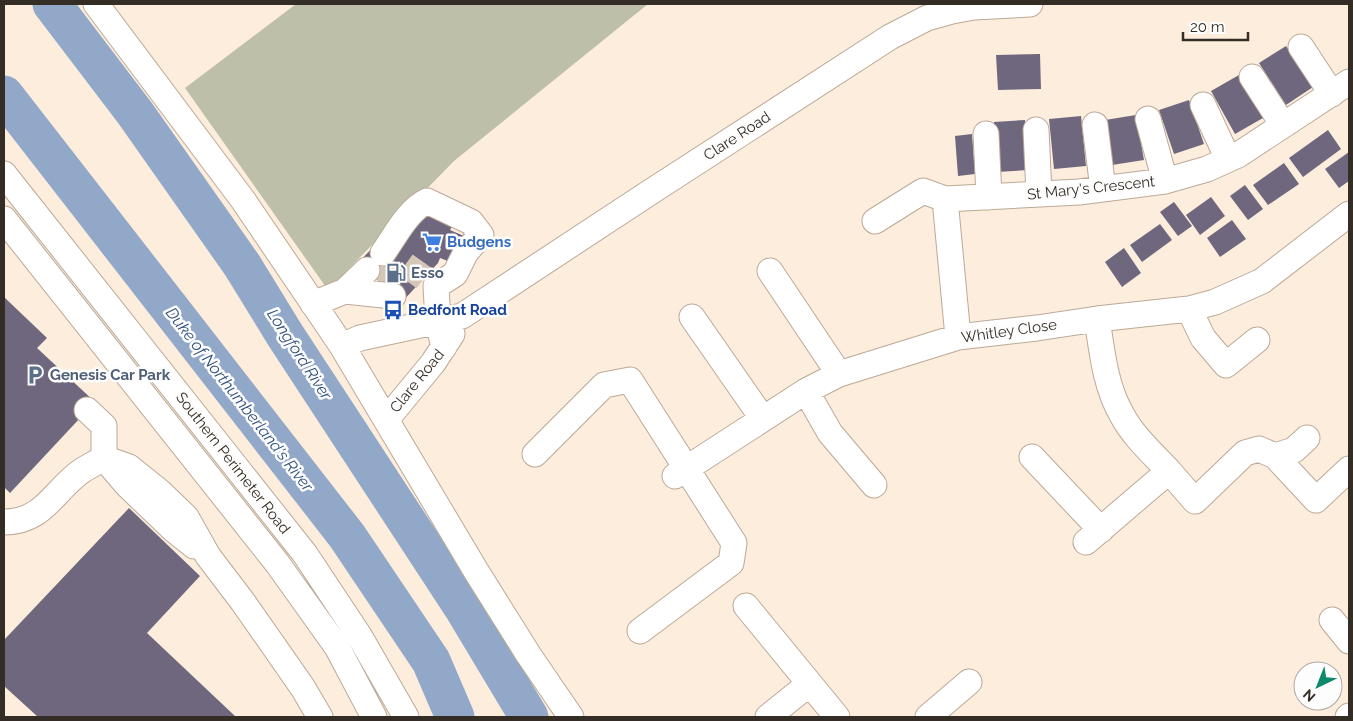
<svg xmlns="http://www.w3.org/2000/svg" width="1353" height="721" viewBox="0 0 1353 721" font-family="Raleway,sans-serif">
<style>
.green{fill:#bebfa8}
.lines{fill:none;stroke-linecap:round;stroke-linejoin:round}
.river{stroke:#92a8c9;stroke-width:39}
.building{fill:#6f677d}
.minor-tunnel{stroke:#d5c7b8;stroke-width:25;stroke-dasharray:25 12;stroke-linecap:butt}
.minor-casing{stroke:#bca996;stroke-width:27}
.minor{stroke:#fff;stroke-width:25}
.labels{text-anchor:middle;stroke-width:5;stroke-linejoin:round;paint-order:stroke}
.street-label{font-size:15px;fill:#342d25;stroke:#fdfdfd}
.shop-label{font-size:15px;font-weight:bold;fill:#366cbe;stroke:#fdfdfd;text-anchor:start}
.service-label{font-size:15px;font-weight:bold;fill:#4e5e75;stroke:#fdfdfd;text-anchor:start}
.transit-label{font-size:15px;font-weight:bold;fill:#164399;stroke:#fdfdfd;text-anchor:start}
.water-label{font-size:16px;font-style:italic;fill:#31507d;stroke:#fdfdfd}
</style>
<rect width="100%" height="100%" fill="#fdeddd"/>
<path class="green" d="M 296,4 L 648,4 L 454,161 L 328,290 L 185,88 Z"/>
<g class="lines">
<path class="river" d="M 52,4 L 135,113 L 242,265 L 285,335 L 463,607 L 529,717
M 4,95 L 347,536 L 431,661 L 455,717"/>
</g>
<path class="building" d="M 1286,46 L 1313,87 L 1286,105 L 1259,63 Z
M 1040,54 L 1041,89 L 998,90 L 996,55 Z
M 1239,75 L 1263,118 L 1235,134 L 1211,91 Z
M 1189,100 L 1204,144 L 1174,154 L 1159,110 Z
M 1136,115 L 1144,160 L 1112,165 L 1105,120 Z
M 1081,116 L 1086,166 L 1054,169 L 1049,119 Z
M 1025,120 L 1028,170 L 997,172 L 994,122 Z
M 1328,130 L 1341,149 L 1303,177 L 1289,158 Z
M 972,134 L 975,174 L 958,176 L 955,136 Z
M 1349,152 L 1349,181 L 1339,188 L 1325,169 Z
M 1284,163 L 1299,184 L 1268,205 L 1253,185 Z
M 1245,185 L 1263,209 L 1248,220 L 1230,196 Z
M 1211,197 L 1225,216 L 1200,235 L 1186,215 Z
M 1174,202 L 1192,226 L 1178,236 L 1160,212 Z
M 419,211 L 453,225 L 450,230 L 464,236 L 453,263 L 440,258 L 438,263 L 401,303 L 359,262 L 375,245 L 390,260 L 401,248 L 413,218 Z
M 1232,220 L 1246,239 L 1220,257 L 1207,238 Z
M 1160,224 L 1172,240 L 1142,262 L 1130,245 Z
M 1124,248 L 1141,273 L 1122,287 L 1105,262 Z
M 4,297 L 47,338 L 37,348 L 95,402 L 10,493 L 4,487 Z
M 129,508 L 200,576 L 147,633 L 236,717 L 38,717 L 4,686 L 4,640 Z"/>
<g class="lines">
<path class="minor-tunnel" d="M 376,278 L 399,260 L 424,278"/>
<defs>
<path id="minor" d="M 96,4 L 243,200 L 342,346 L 476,571 L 528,654 L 571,717
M 1301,47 L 1332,94
M 1252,77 L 1283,125
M 1203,105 L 1228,159
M 1148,119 L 1165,181
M 1095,125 L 1103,189
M 1036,130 L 1039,194
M 986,134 L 989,197
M 4,174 L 305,554 L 360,637 L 406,717
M 4,219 L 277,563 L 337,647 L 374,717
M 875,221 L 923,191 L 945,199
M 383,253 C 395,236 408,210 427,201 L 471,222 L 481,235 L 466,252 L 455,274 L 436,286 L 438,322 L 444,347
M 770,271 L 839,374
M 345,291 L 393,296
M 313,304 L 345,291 L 367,270
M 1189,309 L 1203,338 L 1226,365 L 1257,340
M 692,317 L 763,419
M 958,337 L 945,199 L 1079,192 L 1165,181 L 1207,169 L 1238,155 L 1349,82
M 342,346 L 360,338 L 462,316 L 652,191 L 890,37 L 927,18 L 952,11 L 974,7 L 1030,4
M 806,391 L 830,433 L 874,485
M 87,410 L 104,426 L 104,458 L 127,485 L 174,530 L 194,546
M 386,420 L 433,363 L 452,334
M 535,454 L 604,385 L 630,380 L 734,543 L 731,563 L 640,631
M 1275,456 L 1294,450 L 1307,438
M 1032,457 L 1101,530
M 104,458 L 129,467 L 160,492 L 186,517 L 208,556 L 243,602 L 303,688 L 320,717
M 1169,471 L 1195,501 L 1245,453 L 1259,449 L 1275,456 L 1316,500 L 1349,469
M 675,476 L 806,391 L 839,374 L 958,337 L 1037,328 L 1097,319 L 1189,309 L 1215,302 L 1262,281 L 1349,214
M 4,522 C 43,522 53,492 80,472 C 87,467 96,463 104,458
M 1086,542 L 1169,471 C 1152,453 1133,436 1122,415 C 1105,386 1102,351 1097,319
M 746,606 L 837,717
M 1332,620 L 1349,641
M 768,717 L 809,684
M 928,717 L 969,682
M 1348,717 L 1349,716"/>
</defs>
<use href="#minor" class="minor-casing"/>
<use href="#minor" class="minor"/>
</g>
<defs>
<symbol id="supermarket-bare" viewBox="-9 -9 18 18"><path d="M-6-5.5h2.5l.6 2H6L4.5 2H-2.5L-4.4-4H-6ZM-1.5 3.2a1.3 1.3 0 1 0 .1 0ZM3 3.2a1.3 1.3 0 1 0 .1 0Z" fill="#3f7fe0" stroke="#fdfdfd" stroke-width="2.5" paint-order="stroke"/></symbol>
<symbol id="fuel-bare" viewBox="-9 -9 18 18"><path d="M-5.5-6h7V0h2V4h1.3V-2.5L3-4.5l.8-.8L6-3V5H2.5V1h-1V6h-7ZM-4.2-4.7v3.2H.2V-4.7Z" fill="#5c6f8a" stroke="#fdfdfd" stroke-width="2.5" paint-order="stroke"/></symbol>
<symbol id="bus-bare" viewBox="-9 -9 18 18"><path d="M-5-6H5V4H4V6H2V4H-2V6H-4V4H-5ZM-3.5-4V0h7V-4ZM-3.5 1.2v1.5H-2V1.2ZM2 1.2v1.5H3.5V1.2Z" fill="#1a4fb4" stroke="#fdfdfd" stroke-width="2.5" paint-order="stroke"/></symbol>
<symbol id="parking-bare" viewBox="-9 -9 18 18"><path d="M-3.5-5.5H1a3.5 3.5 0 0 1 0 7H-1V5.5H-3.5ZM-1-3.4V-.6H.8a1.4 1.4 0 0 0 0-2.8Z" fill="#5c6f8a" stroke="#fdfdfd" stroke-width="2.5" paint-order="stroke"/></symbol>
</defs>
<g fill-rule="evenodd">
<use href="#supermarket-bare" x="418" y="228" width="28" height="28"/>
<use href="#fuel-bare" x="382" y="259" width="28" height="28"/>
<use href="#bus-bare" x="379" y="296" width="28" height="28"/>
<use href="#parking-bare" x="21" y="361" width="28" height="28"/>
</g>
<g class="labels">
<g class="street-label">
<text transform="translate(737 136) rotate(-33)" y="5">Clare Road</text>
<text transform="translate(1091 188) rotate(-6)" y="5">St Mary's Crescent</text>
<text transform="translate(1009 331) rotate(-8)" y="5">Whitley Close</text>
<text transform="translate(417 381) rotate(-51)" y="5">Clare Road</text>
<text transform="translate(233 463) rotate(52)" y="5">Southern Perimeter Road</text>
</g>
<g class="shop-label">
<text x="447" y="247">Budgens</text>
</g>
<g class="service-label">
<text x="411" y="278">Esso</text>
<text x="50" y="380">Genesis Car Park</text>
</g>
<g class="transit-label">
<text x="408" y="315">Bedfont Road</text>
</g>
<g class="water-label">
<text transform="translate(300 354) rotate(57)" y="6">Longford River</text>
<text transform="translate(240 399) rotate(52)" y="6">Duke of Northumberland's River</text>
</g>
</g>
<rect width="1353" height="721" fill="none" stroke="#342d25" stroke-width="10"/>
<g transform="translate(1318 686) rotate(223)"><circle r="24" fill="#fdfdfd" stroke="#adaaa7"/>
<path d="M0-4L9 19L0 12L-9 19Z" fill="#0f896b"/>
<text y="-8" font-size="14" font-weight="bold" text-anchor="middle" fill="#342d25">N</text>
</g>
<path d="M1183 32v8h65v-8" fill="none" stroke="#342d25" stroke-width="2.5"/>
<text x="1190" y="32" font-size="15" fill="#342d25" stroke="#fdfdfd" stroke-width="4" paint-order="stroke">20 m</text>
</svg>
